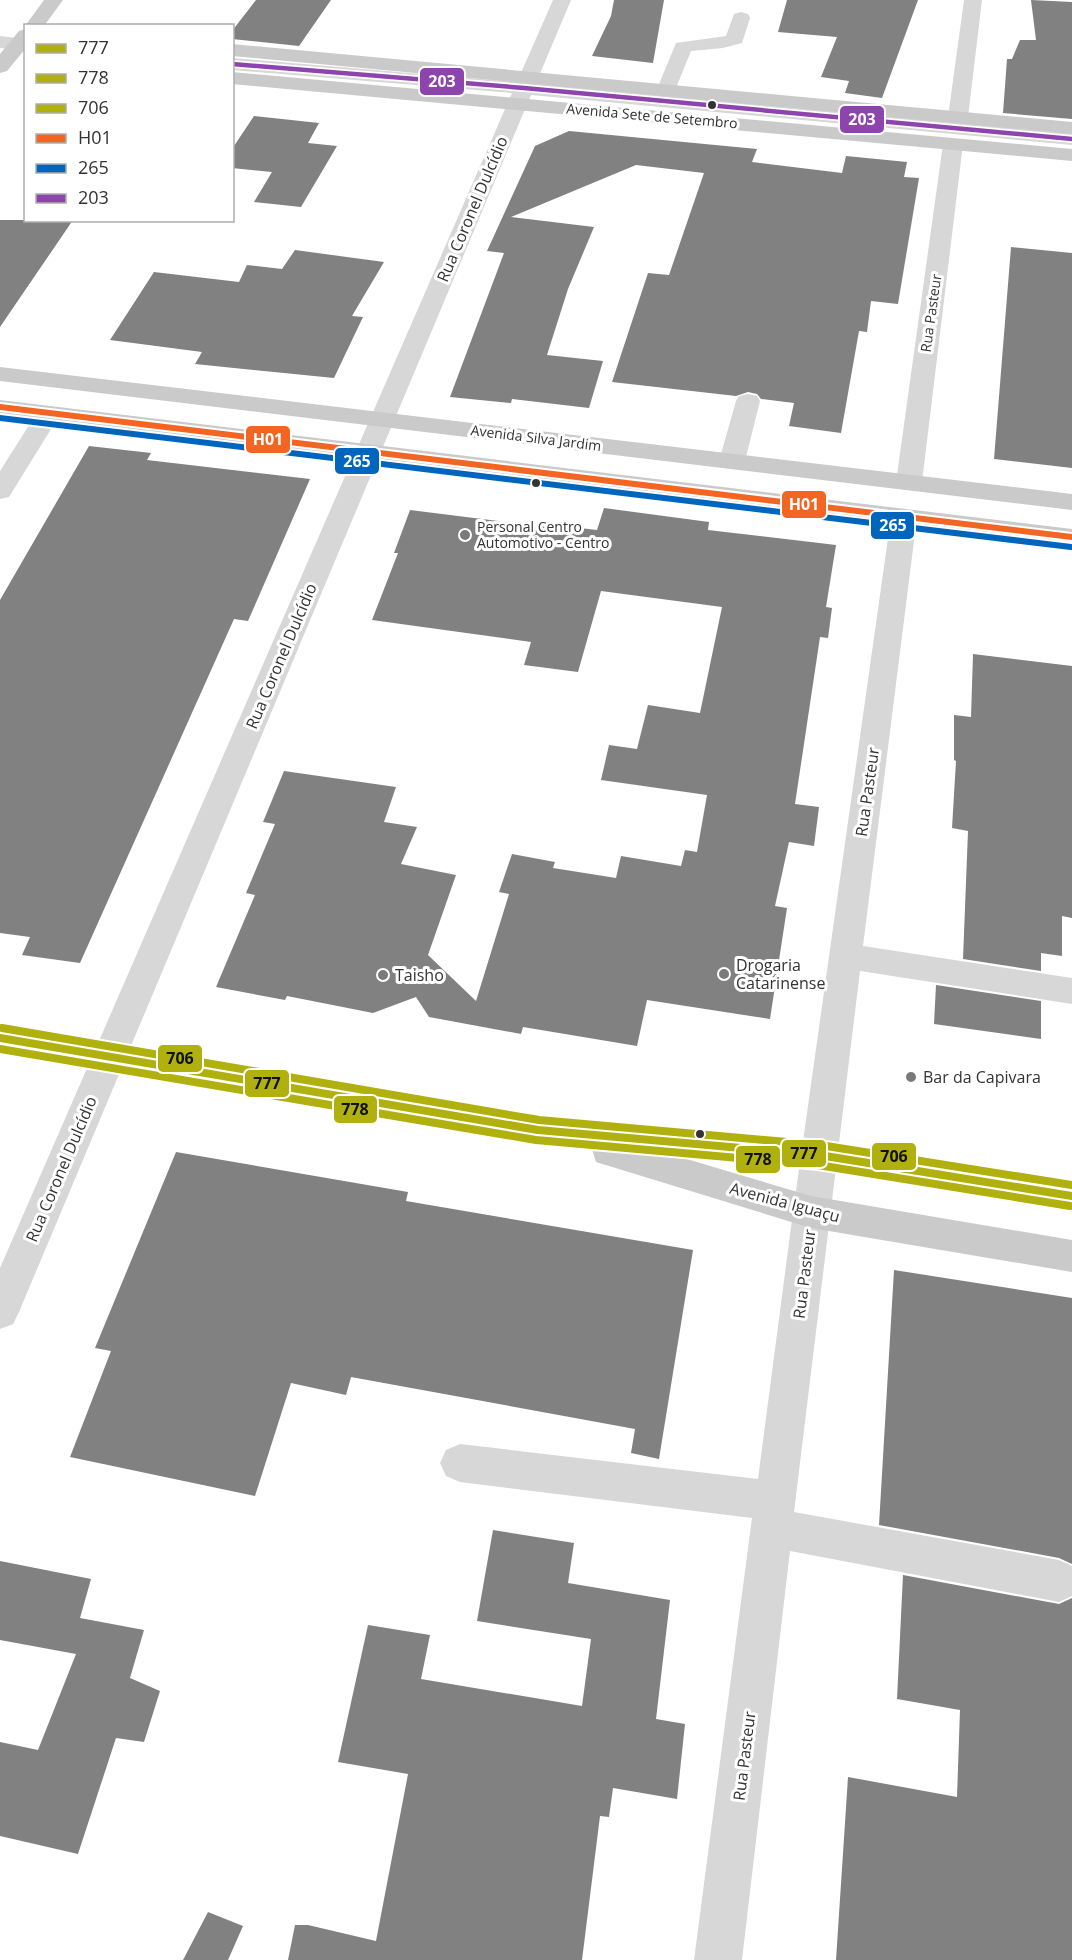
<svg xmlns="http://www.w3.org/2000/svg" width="1072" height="1960" viewBox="0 0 1072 1960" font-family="'Open Sans',sans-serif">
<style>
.building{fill:#818181}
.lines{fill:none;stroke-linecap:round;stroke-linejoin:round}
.minor{fill:#d7d7d7;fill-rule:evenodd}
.major{fill:#cacaca;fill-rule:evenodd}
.bus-1-casing{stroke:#fff;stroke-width:12}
.bus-2-casing{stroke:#fff;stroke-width:12}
.bus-3-casing{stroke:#fff;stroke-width:12}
.bus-4-casing{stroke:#fff;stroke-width:10}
.bus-5-casing{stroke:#fff;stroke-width:10}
.bus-6-casing{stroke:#fff;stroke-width:8}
.bus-1{stroke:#b0b00f;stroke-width:8}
.bus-2{stroke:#b0b00f;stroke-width:8}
.bus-3{stroke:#b0b00f;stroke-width:8}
.bus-4{stroke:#f26522;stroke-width:6}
.bus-5{stroke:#0065bd;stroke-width:6}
.bus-6{stroke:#8e44ad;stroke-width:4.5}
.bus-dot{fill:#333;stroke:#fff;stroke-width:2}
.poi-dot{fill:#7a7a7a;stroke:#fff;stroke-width:2}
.labels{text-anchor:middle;stroke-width:6;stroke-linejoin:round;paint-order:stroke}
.far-street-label{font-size:14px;fill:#333;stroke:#fff}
.far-poi-label{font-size:14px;fill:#333;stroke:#fff;text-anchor:start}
.street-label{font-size:16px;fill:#333;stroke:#fff}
.poi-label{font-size:16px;fill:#333;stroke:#fff;text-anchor:start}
.line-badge{stroke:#fff;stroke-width:2}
.badge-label{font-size:16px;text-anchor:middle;font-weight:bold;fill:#fff}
.pale-badge-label{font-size:16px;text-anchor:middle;font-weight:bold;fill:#111}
</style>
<rect width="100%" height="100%" fill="#fff"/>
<path class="building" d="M 256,0 L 331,0 L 299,46 L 232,39 L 232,31 Z
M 614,0 L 664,0 L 653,63 L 592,56 L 611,16 Z
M 787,0 L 918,0 L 882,98 L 845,93 L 849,81 L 821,77 L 837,37 L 778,32 Z
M 1031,0 L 1072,2 L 1072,119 L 1003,113 L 1007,59 L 1012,59 L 1020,40 L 1036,40 Z
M 254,116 L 319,123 L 308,143 L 337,146 L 301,207 L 254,202 L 272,172 L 232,168 L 232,149 Z
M 569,131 L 757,149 L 752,162 L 842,173 L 846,156 L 907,162 L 904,177 L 919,178 L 898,304 L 871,301 L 867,332 L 859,331 L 841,433 L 789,426 L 794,403 L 761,399 L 757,394 L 748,392 L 736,396 L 612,382 L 648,273 L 669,275 L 704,173 L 636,165 L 511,217 L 594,227 L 568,289 L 547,355 L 603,361 L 589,408 L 512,399 L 511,403 L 450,397 L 504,253 L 487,251 L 535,146 Z
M 0,220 L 73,220 L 0,327 Z
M 1011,247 L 1072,253 L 1072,468 L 994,459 Z
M 295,250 L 384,262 L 352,316 L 363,317 L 334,378 L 195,364 L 202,352 L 110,340 L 154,272 L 239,282 L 247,265 L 282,269 Z
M 89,446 L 151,453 L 147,460 L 310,479 L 248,621 L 234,619 L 80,963 L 22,955 L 30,937 L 0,933 L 0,600 Z
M 604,508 L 709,522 L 708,530 L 836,545 L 826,607 L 832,608 L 828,638 L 820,637 L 795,804 L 819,807 L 814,846 L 789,842 L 775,906 L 787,908 L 770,1019 L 647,1000 L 637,1046 L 523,1027 L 521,1034 L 429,1017 L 416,997 L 373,1013 L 287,996 L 285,1000 L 216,987 L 255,895 L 246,893 L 275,824 L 263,822 L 284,771 L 396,787 L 384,822 L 417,827 L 401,864 L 456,875 L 428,955 L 476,1001 L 509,894 L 499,892 L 512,854 L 555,862 L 553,868 L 616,878 L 621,856 L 681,866 L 685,850 L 697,852 L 707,795 L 601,780 L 609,745 L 637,749 L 648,705 L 700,713 L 722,607 L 601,591 L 578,672 L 524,665 L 531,642 L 372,620 L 398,553 L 394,553 L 410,510 L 579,531 L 580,528 L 597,530 Z
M 973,654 L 1072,666 L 1072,918 L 1062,916 L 1062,956 L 1041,953 L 1041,971 L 963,959 L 968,831 L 952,828 L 956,761 L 954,760 L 954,715 L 971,717 Z
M 936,985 L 1041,1001 L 1041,1039 L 934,1024 Z
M 176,1152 L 408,1192 L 406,1201 L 693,1250 L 659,1459 L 631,1453 L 635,1429 L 351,1377 L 346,1395 L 291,1383 L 255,1496 L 70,1457 L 111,1351 L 95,1348 Z
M 894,1270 L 1072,1298 L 1072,1564 L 1059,1558 L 879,1525 Z
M 493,1530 L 574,1543 L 568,1583 L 670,1600 L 656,1719 L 685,1724 L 677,1799 L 613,1788 L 609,1817 L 600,1816 L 582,1960 L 288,1960 L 295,1925 L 308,1925 L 376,1941 L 408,1774 L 338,1762 L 368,1625 L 430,1635 L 421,1679 L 582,1706 L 591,1639 L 477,1621 Z
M 0,1561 L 91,1579 L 80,1618 L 144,1630 L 130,1678 L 160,1691 L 144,1742 L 116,1738 L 78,1854 L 0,1836 L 0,1742 L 38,1750 L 76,1654 L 0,1640 Z
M 903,1575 L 1059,1604 L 1072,1598 L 1072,1960 L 836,1960 L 848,1777 L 957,1797 L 960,1710 L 897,1699 Z
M 208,1912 L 243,1926 L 228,1960 L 183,1960 Z"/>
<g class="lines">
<path class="minor" d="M 553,0 L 571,0 L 536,83 L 953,122 L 948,117 L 964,0 L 982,0 L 968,117 L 965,121 L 960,122 L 1072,133 L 1072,145 L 531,95 L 19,1312 L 13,1324 L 0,1329 L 0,1268 L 512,93 L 232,70 L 232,58 L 517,82 Z
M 741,12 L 748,14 L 750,18 L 742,43 L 723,48 L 691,51 L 674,93 L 660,93 L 657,89 L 676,43 L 726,36 L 734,14 Z
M 0,36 L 26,39 L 26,51 L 0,48 Z
M 953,138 L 960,140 L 963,144 L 922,482 L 918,487 L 909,490 L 900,487 L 896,482 L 943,144 L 946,140 Z
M 748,394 L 757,396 L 760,401 L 745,461 L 741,466 L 732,469 L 723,466 L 719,461 L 736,401 L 739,396 Z
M 49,406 L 58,408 L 61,413 L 9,497 L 0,499 L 0,471 L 40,408 Z
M 904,509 L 913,511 L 917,517 L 863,946 L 1072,978 L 1072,1004 L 860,971 L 794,1512 L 1059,1560 L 1072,1566 L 1072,1596 L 1059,1602 L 790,1551 L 742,1960 L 694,1960 L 752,1518 L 460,1482 L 446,1476 L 440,1463 L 446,1450 L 460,1444 L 758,1479 L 793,1212 L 891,517 L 895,511 Z"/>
<path class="major" d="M 44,0 L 63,0 L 44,26 L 26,26 L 26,27 L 25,26 Z
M 26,29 L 26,48 L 7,71 L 0,73 L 0,54 L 19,31 Z
M 232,44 L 1072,122 L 1072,134 L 232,56 Z
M 232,72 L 1072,149 L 1072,161 L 232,84 Z
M 0,367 L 1072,494 L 1072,510 L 0,381 Z
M 0,400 L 1072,529 L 1072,545 L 0,414 Z
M 0,1024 L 538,1115 L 819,1140 L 1072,1181 L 1072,1211 L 819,1170 L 680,1157 L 811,1196 L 1072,1240 L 1072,1272 L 811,1228 L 596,1162 L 592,1149 L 538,1145 L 0,1052 Z"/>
<defs>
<path id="bus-1" d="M 0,1038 L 538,1130 L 819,1155 L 1072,1196"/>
<path id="bus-2" d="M 0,1049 L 536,1140 L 818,1165 L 1070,1206"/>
<path id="bus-3" d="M 2,1028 L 539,1120 L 820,1145 L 1072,1185"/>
<path id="bus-4" d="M 0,407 L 1072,537"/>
<path id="bus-5" d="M 0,418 L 1071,547"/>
<path id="bus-6" d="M 232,64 L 524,88 L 1072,139"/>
</defs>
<use href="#bus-1" class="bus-1-casing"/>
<use href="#bus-2" class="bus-2-casing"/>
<use href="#bus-3" class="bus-3-casing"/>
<use href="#bus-4" class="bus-4-casing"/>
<use href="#bus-5" class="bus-5-casing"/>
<use href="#bus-6" class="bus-6-casing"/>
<use href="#bus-1" class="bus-1"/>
<use href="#bus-2" class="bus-2"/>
<use href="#bus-3" class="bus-3"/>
<use href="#bus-4" class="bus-4"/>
<use href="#bus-5" class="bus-5"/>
<use href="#bus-6" class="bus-6"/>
</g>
<g class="bus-dot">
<circle cx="712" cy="105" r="5"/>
<circle cx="536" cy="483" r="5"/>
<circle cx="700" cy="1134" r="5"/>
</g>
<g class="poi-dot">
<circle cx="465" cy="535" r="6"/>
<circle cx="724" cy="974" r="6"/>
<circle cx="383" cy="975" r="6"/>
<circle cx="911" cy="1077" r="6"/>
</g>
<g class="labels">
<g class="far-street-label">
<text transform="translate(652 116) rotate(5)" y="5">Avenida Sete de Setembro</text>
<text transform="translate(931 313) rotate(-82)" y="5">Rua Pasteur</text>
<text transform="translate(536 438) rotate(7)" y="5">Avenida Silva Jardim</text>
</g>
<g class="far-poi-label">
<text x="477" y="532">Personal Centro<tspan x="477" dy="16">Automotivo - Centro</tspan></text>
</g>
<g class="street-label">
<text transform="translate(472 209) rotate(-67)" y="6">Rua Coronel Dulcídio</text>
<text transform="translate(281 656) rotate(-67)" y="6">Rua Coronel Dulcídio</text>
<text transform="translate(867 792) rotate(-82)" y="6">Rua Pasteur</text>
<text transform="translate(61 1169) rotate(-67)" y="6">Rua Coronel Dulcídio</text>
<text transform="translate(785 1202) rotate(15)" y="6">Avenida Iguaçu</text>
<text transform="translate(804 1274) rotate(-83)" y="6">Rua Pasteur</text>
<text transform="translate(744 1756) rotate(-83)" y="6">Rua Pasteur</text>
</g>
<g class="poi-label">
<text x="736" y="971">Drogaria<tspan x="736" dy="18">Catarinense</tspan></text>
<text x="395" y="981">Taisho</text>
<text x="923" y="1083">Bar da Capivara</text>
</g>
</g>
<g class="line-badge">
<rect x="419" y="67" width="46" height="29" rx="6" fill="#8e44ad"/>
<rect x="839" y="105" width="46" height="29" rx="6" fill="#8e44ad"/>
<rect x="245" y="425" width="46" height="29" rx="6" fill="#f26522"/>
<rect x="334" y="447" width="46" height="28" rx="6" fill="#0065bd"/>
<rect x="781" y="490" width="46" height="29" rx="6" fill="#f26522"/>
<rect x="870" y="511" width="45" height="29" rx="6" fill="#0065bd"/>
<rect x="157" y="1044" width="46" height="29" rx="6" fill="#b0b00f"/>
<rect x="244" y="1069" width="46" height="29" rx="6" fill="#b0b00f"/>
<rect x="333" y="1095" width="45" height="29" rx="6" fill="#b0b00f"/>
<rect x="781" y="1139" width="46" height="29" rx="6" fill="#b0b00f"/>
<rect x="871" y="1142" width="46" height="29" rx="6" fill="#b0b00f"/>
<rect x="735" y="1145" width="46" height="29" rx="6" fill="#b0b00f"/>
</g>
<g class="badge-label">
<text x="442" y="87">203</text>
<text x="862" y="125">203</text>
<text x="268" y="445">H01</text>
<text x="357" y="467">265</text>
<text x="804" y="510">H01</text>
<text x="893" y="531">265</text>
</g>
<g class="pale-badge-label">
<text x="180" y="1064">706</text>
<text x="267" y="1089">777</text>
<text x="355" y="1115">778</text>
<text x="804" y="1159">777</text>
<text x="894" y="1162">706</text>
<text x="758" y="1165">778</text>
</g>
<rect x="24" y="24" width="210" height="198" fill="#ffffff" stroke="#adadad" stroke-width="1.5"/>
<rect x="36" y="44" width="30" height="9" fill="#b0b00f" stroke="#adadad" stroke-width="1.5"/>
<text x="78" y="54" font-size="18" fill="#333333">777</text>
<rect x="36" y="74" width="30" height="9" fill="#b0b00f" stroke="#adadad" stroke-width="1.5"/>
<text x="78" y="84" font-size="18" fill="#333333">778</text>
<rect x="36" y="104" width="30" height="9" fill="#b0b00f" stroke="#adadad" stroke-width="1.5"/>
<text x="78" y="114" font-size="18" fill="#333333">706</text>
<rect x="36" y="134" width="30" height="9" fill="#f26522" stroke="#adadad" stroke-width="1.5"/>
<text x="78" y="144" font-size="18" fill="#333333">H01</text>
<rect x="36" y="164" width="30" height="9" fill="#0065bd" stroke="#adadad" stroke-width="1.5"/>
<text x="78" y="174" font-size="18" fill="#333333">265</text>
<rect x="36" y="194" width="30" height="9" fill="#8e44ad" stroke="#adadad" stroke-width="1.5"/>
<text x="78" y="204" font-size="18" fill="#333333">203</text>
</svg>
